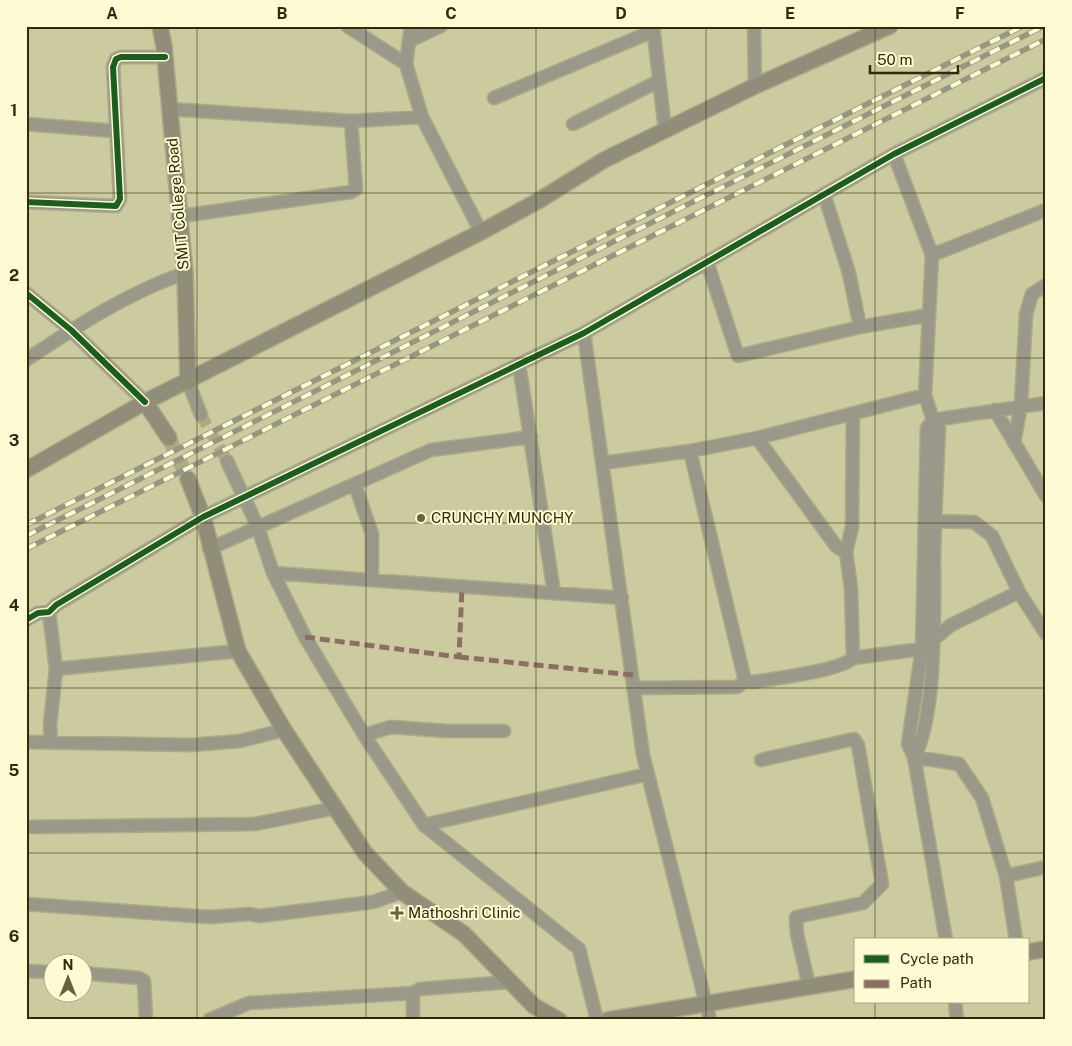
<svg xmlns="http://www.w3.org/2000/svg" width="1072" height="1046" viewBox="0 0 1072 1046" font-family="'Public Sans',sans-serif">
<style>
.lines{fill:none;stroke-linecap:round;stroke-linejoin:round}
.minor-tunnel{stroke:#acaa81;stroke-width:12;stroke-dasharray:12 6;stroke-linecap:butt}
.major-tunnel{stroke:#acaa81;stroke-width:15;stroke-dasharray:15 8;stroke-linecap:butt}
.minor-casing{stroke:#acaa87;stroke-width:15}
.major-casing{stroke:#acaa87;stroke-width:18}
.minor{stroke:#9a9989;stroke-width:12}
.major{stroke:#908e78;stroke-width:15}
.rail-casing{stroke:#979680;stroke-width:5.5}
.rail{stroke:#fcfbd4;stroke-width:4;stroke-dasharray:11;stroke-linecap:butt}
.quiet{stroke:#8d6e63;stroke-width:5;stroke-dasharray:10 5;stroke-linecap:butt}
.cycleway-casing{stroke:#fcfbd4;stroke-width:9}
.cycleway{stroke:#1b5e20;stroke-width:6}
.grid{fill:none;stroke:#2d2b09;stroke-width:1;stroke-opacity:0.55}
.poi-dot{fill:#65633e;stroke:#fcfbd4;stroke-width:2}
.labels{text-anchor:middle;stroke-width:4;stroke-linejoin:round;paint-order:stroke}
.street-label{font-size:15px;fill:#2d2b09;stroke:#fcfbd4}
.poi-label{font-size:15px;fill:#2d2b09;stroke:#fcfbd4;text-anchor:start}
.neatline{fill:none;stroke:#2d2b09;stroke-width:2}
.grid-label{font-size:16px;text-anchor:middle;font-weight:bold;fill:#2d2b09}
</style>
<rect width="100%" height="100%" fill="#ccca9f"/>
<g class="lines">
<path class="minor-tunnel" d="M 201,415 L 227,461"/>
<path class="major-tunnel" d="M 169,438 L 188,479"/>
<defs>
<path id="minor" d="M 347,26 L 406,64 L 422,117 L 481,232
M 653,26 L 665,130
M 754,26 L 755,86
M 409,41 L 441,26
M 406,64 L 411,26
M 494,98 L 653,31
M 169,109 L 351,121 L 422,117
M 26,124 L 115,131
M 573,124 L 659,81
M 894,154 L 932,255 L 925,395 L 933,420 L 939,428 C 937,471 935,514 934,558 C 934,606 937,718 914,757
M 824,194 L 849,273 L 860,327
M 26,202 L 116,206 L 120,199 L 113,67 L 116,59 L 121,57 L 165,57
M 181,216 L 351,192 L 356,189 L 351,121
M 932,255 L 1046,210
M 707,262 L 738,356 L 860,327 L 929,315
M 26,293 L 71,330 L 145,402
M 584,333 L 643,755 L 710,1020
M 26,360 C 77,326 127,293 185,273
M 519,364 L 554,593
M 188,382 L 201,415
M 995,410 L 1046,496
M 853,414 L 852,527 L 846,552 L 851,588 L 853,658
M 757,438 L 836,546 L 846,552
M 1014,443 L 1021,405 L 1026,314 L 1032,294 L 1046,285
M 690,451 L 745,681
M 227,461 L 257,525 L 273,573 L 305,637 L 364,735 L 424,825 L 579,949 L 597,1020
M 603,463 L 690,451 L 757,438 L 925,395
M 355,485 L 372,534 L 372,580
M 927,521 L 974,522 L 992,536 L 1019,592 L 1046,634
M 209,549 L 431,450 L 531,437
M 273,573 L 622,598
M 49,612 L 56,669 L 50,725 L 51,742
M 26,620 L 38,613 L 49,612 L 56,605 L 203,517 L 584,333 L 894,154 L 1046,78
M 56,669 L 238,651
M 634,688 L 737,687 L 745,681 L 755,682 C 775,678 840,671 853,658 L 922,649 L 951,625 L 1019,592
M 364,735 L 391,727 L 447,731 L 504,731
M 26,742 L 191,745 L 240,741 L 284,730
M 914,757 L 959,764 L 982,798 L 1006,876 L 1016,940
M 761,760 L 854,739 L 858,745 L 882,884 L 863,903 L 796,917 L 797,934 L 809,986
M 424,825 L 648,774
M 26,827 L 255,824 L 336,808
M 1006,876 L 1046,867
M 26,904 L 210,917 L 250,914 L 259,916 L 373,902 L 402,892
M 946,940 L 914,757 L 908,744 L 922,649 L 927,428 L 933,420 L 1046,403
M 26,971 L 52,972
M 82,973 L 139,978 L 144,981 L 146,1020
M 413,993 L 413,1020
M 955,1002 L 957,1020
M 209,1020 L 249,1003 L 413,993 L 420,989 L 510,982"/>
<path id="major" d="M 160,26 L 164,46 L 185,273 L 188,382
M 145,402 L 169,438
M 26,470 L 145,402 L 481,232 L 538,201 L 604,160 L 755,86 L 890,26
M 188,479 L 203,517 L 238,651 L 284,730 L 365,853 L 402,892 L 464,934 L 534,1006 L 559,1020
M 1028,952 L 1046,949
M 608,1020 L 856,979"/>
</defs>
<use href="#minor" class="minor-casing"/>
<use href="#major" class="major-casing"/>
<use href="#minor" class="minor"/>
<use href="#major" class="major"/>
<defs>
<path id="rail" d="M 26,525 L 1023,26
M 26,536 L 1044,26
M 26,549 L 1046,39"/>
</defs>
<use href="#rail" class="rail-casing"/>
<use href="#rail" class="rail"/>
<path class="quiet" d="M 305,637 L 459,657 L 462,587
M 459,657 L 633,675"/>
<defs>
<path id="cycleway" d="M 26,202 L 116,206 L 120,199 L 113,67 L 116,59 L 121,57 L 165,57
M 26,293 L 71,330 L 145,402
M 26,620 L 38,613 L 49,612 L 56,605 L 203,517 L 584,333 L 894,154 L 1046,78"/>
</defs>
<use href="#cycleway" class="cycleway-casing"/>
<use href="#cycleway" class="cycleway"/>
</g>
<path class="grid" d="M 197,26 L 197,1020M 366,26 L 366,1020M 536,26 L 536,1020M 706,26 L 706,1020M 875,26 L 875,940M 26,193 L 1046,193M 26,358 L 1046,358M 26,523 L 1046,523M 26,688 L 1046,688M 26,853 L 1046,853M 875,1002 L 875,1020"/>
<g class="poi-dot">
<circle cx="421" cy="518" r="5"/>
<path d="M394.5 905.5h5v5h5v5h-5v5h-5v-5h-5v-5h5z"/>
</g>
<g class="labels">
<g class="street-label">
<text transform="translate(178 204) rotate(-95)" y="5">SMIT College Road</text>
</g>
<g class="poi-label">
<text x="431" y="523">CRUNCHY MUNCHY</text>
<text x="408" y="918">Mathoshri Clinic</text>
</g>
</g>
<rect width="1072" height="1046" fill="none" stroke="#fcfbd4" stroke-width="55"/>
<rect x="854" y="938" width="175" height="65" fill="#fcfbd4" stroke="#a9a883"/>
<rect x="864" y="955" width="25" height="8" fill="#1b5e20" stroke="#a9a883"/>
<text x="900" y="964" font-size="15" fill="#2d2b09">Cycle path</text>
<rect x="864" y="980" width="25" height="8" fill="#8d6e63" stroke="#a9a883"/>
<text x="900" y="988" font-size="15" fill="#2d2b09">Path</text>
<g transform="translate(68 978)"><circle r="24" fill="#fcfbd4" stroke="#a9a883"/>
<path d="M0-4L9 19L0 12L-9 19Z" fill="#65633e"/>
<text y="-8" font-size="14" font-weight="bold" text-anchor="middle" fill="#2d2b09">N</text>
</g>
<path d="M870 65v8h88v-8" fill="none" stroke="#2d2b09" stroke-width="2.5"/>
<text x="877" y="65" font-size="15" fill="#2d2b09" stroke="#fcfbd4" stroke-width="4" paint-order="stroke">50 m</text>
<rect x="28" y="28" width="1016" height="990" class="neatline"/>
<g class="grid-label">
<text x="112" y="19">A</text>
<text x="282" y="19">B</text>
<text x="451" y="19">C</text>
<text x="621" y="19">D</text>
<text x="790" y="19">E</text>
<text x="960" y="19">F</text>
<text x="14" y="116">1</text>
<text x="14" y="281">2</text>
<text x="14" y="446">3</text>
<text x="14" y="611">4</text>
<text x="14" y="776">5</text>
<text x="14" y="942">6</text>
</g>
</svg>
